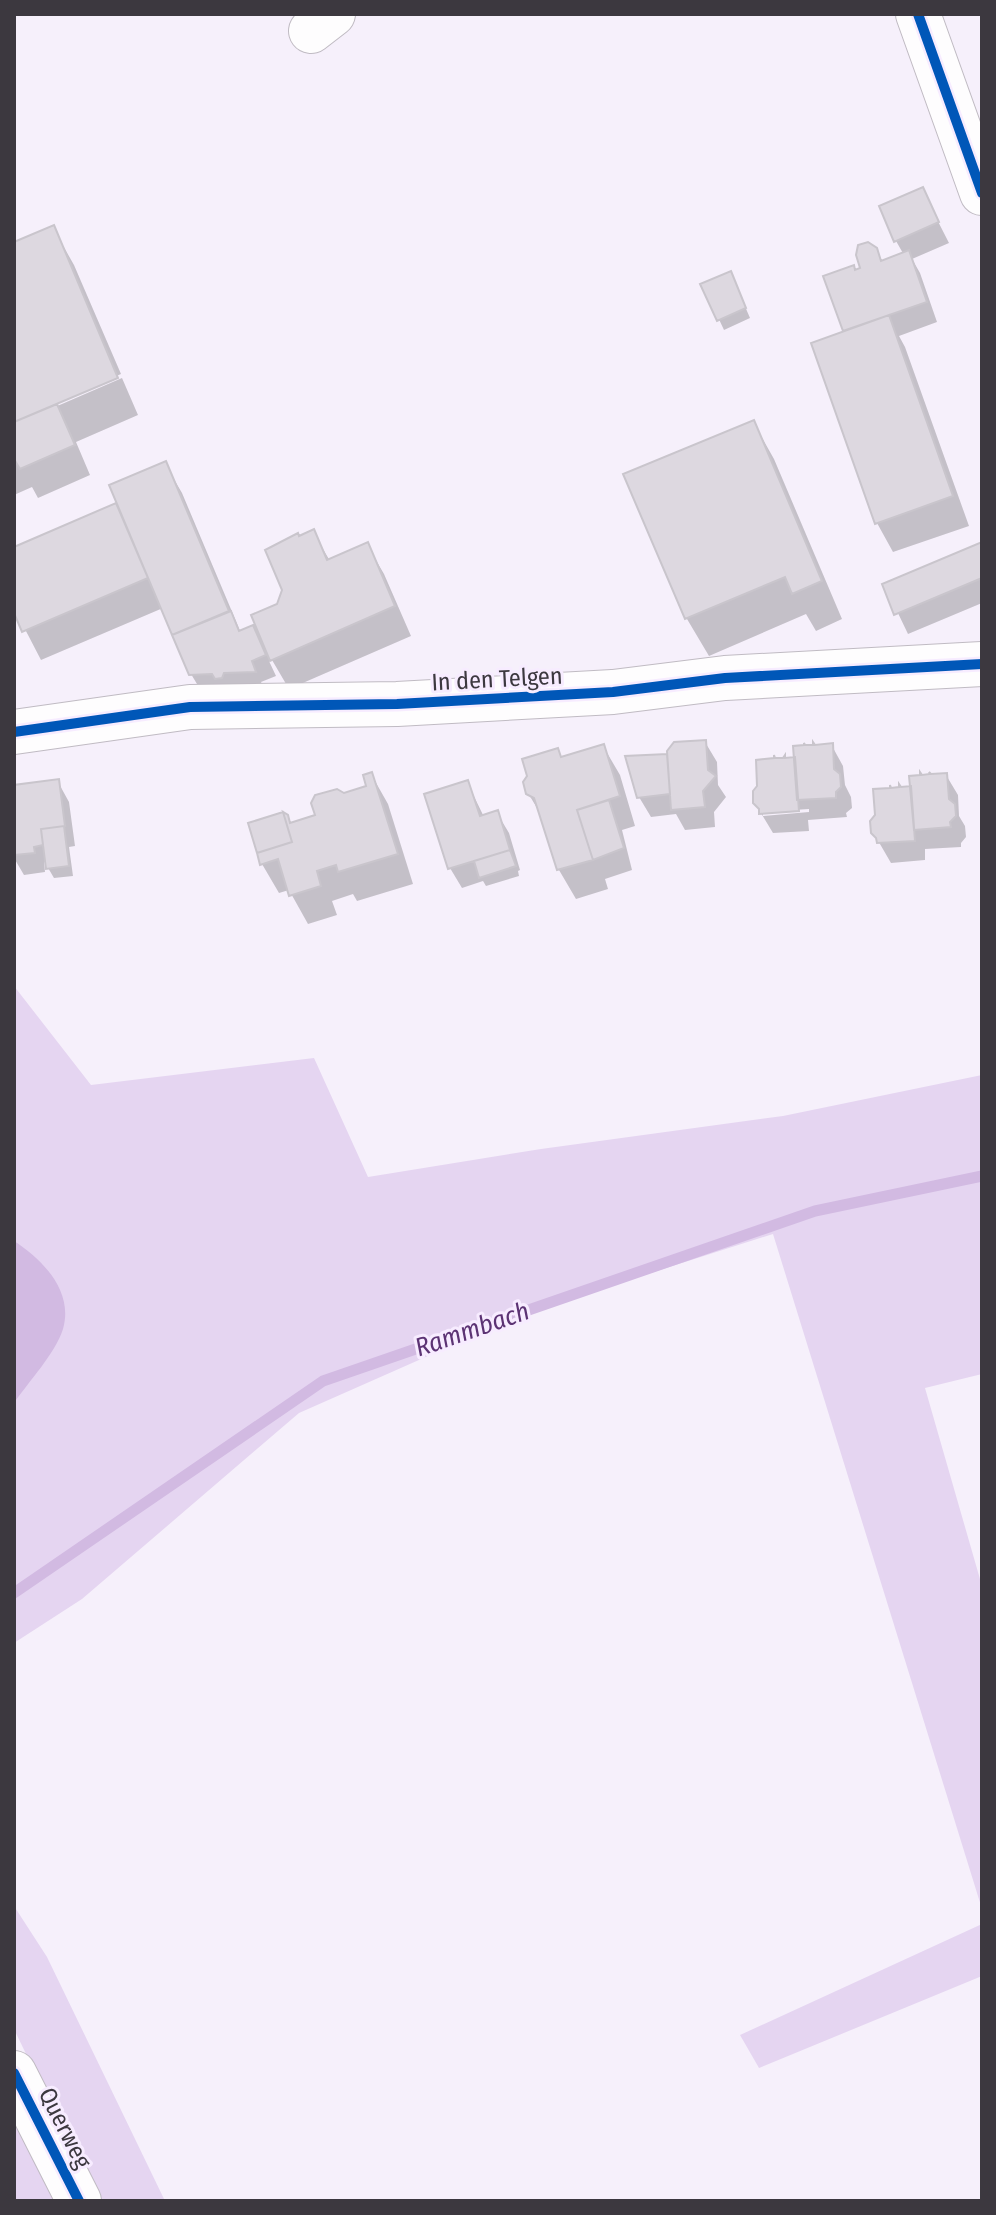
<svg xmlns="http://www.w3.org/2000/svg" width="996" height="2215" viewBox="0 0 996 2215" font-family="'Fira Sans Condensed',sans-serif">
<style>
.green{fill:#e5d5f1}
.water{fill:#d2bae2}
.shadow{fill:#0003;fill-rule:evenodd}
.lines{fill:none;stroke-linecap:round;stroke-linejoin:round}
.stream{stroke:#d2bae2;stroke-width:11}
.building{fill:#ddd8e0;stroke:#c9c5cc;stroke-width:2}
.minor-casing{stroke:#c0bbc3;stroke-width:46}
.minor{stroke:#fefdfe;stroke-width:44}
.cycleway-casing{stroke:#f7ecff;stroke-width:15}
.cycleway{stroke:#0057b8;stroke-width:10}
.labels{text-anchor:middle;stroke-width:6;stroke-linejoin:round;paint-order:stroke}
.street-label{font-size:24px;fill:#3c383f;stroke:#f7ecff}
.water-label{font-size:26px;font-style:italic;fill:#5c3374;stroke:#f7ecff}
</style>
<rect width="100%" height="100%" fill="#f6f0fb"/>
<path class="green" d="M 14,986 L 91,1085 L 314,1058 L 368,1177 L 541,1149 L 783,1116 L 982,1075 L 982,1374 L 925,1388 L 982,1586 L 982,1909 L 773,1234 L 525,1313 L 299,1413 L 82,1599 L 14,1643 Z
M 14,1906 L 47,1957 L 165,2201 L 97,2201 L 14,2029 Z
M 982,1924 L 982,1976 L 759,2068 L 740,2035 Z
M 14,2119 L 56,2201 L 14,2201 Z"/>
<path class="water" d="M 14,1241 C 42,1259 74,1291 63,1329 C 55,1354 29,1381 14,1403 Z"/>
<path class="shadow" d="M 922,190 L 949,243 L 912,259 L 920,273 L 937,322 L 899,336 L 905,347 L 969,526 L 893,552 L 877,523 L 845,330 L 855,272 L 862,270 L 875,249 L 883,262 L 904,255 L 896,241 Z
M 53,228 L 74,265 L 121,374 L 55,402 L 55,407 L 122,378 L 138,415 L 76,442 L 90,475 L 38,498 L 32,487 L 14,495 L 14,244 Z
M 735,283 L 750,318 L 724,330 L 703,285 Z
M 753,422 L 774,459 L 842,619 L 816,631 L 806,614 L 709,656 L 687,619 L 625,475 Z
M 165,464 L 182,493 L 241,633 L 252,628 L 264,648 L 266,647 L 278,606 L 313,532 L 330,561 L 367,545 L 384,574 L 411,636 L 289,689 L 272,660 L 269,661 L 276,676 L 261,682 L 266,692 L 203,694 L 191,674 L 163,608 L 41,660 L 14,608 L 14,549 L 119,504 Z
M 982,544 L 982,603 L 908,634 L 885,586 Z
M 705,742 L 717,762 L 718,785 L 726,797 L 714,812 L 715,827 L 685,830 L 676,814 L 651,817 L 639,797 L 627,758 L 668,756 Z
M 603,746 L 620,775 L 635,826 L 622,830 L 632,870 L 605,879 L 608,889 L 576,899 L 559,870 L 543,818 L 528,793 L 557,750 L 562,759 Z
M 832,746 L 843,766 L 845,785 L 851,797 L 852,808 L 846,813 L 847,817 L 808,820 L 809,831 L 773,833 L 755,803 L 796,759 ZM 809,809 L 809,812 L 763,816 L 763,812 Z
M 371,774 L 388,804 L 413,884 L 357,901 L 353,894 L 332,901 L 337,915 L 308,924 L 289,890 L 279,893 L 262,864 L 288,825 L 318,816 L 344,796 L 369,788 Z
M 946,775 L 958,795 L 959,816 L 965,826 L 966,837 L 961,843 L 961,847 L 925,849 L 925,860 L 891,863 L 873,832 L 912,788 Z
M 58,782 L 69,802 L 75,846 L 69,847 L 73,876 L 54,878 L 44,861 L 45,872 L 24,875 L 14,858 L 14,787 Z
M 467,782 L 484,817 L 497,813 L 509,833 L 520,870 L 518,871 L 519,876 L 486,886 L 483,881 L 462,888 L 450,868 Z"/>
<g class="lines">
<path class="stream" d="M 14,1593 L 323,1381 L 815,1211 L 982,1176"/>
</g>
<path class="building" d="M 923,187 L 939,222 L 894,242 L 879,206 Z
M 54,225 L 118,378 L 14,422 L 14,242 Z
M 868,242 L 877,248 L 881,261 L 909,250 L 927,302 L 843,331 L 823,276 L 854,265 L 855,270 L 860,268 L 856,255 L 858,245 Z
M 731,271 L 746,308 L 717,321 L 700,284 Z
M 889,315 L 953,496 L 875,524 L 811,343 Z
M 57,404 L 75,445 L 20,469 L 14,459 L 14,422 Z
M 754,420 L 822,581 L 792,594 L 785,577 L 685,619 L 623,474 Z
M 166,461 L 229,611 L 172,635 L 109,485 Z
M 116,503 L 148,578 L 22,632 L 14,613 L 14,547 Z
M 314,529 L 327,560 L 368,542 L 395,606 L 270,661 L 251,615 L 277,604 L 282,590 L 265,550 L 298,533 L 299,536 Z
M 982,542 L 982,578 L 894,615 L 882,584 Z
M 231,611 L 239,631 L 253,625 L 266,655 L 252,661 L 256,672 L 224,673 L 222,678 L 215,679 L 212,674 L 189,675 L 172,635 Z
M 706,740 L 708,770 L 716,776 L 703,791 L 705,807 L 671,810 L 667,751 L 674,742 Z
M 813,742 L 815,745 L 833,743 L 834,769 L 840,774 L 841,787 L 836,792 L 836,798 L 797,800 L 793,746 L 804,745 L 804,743 L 805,745 L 813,745 Z
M 604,744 L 620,796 L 577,810 L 593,860 L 557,870 L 534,798 L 526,794 L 523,782 L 527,776 L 522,759 L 558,748 L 561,757 Z
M 667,754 L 670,794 L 637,798 L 625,756 Z
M 774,755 L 775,758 L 783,758 L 785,755 L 785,758 L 795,757 L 799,811 L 759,814 L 759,809 L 753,803 L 753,791 L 757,786 L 756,760 L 774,758 Z
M 372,772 L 398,854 L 338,872 L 336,865 L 317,871 L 321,886 L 289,896 L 278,859 L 260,865 L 257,853 L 292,842 L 283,812 L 288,815 L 290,823 L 315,815 L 311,803 L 315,795 L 337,789 L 344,793 L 366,786 L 363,775 Z
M 920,772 L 922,775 L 930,774 L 929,772 L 931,774 L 947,773 L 949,799 L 955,804 L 956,816 L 950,822 L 951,827 L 914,830 L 909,776 L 920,775 Z
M 59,779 L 65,826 L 41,829 L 43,845 L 34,847 L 35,853 L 14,855 L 14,785 Z
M 468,780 L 480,816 L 498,810 L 510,850 L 448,869 L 424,794 Z
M 899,784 L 901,787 L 911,786 L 915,841 L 877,843 L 876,838 L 871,833 L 870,821 L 875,815 L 873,789 L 890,788 L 890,785 L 891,788 L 899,787 Z
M 609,800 L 624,848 L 593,860 L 577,810 Z
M 283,812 L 292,842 L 257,853 L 248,823 Z
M 64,826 L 69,866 L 46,869 L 41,829 Z
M 510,850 L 516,866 L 479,878 L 474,861 Z"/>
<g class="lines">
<defs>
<path id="minor" d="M 918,14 L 982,193
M 311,31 L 333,14
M 14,732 L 190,707 L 397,704 L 613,692 L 725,678 L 982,664
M 14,2073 L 79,2201"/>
</defs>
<use href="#minor" class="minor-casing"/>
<use href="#minor" class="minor"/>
<defs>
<path id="cycleway" d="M 918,14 L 982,193
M 14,732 L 190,707 L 397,704 L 613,692 L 725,678 L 982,664
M 14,2073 L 79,2201"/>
</defs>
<use href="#cycleway" class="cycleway-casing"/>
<use href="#cycleway" class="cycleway"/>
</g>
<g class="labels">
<g class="street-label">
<text transform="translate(497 679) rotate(-3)" y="8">In den Telgen</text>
<text transform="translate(65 2128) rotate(63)" y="8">Querweg</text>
</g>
<g class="water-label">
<text transform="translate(472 1329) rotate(-19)" y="9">Rammbach</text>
</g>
</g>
<rect width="996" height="2215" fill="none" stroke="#3c383f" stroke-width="32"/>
</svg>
